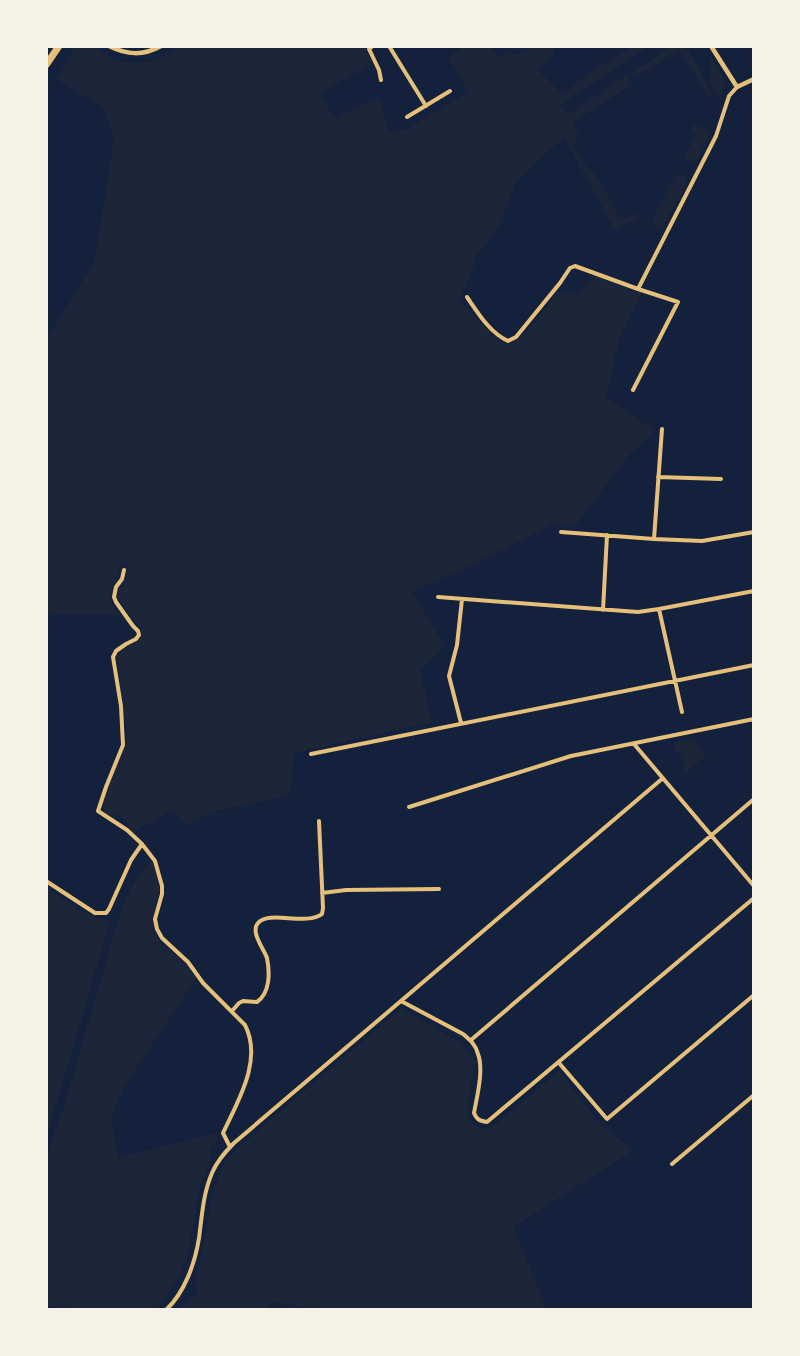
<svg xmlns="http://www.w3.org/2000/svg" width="800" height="1356" viewBox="0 0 800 1356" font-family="Roboto,sans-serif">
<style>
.green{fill:#1d2539}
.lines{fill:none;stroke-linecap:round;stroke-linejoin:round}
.minor{stroke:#e5c07b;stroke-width:4}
.tertiary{stroke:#e5c07b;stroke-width:4.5}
.motorway{stroke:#e5c07b;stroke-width:7}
</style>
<rect width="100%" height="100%" fill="#14213d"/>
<path class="green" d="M 74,47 C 79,47 87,45 92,47 C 101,49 108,57 117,60 C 138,67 162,60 178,47 L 365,47 L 371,65 L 320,92 L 334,118 L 379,97 L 389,133 L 405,130 L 469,92 L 448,57 L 463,47 L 491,47 L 498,57 L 510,50 L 513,55 L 535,47 L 553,47 L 555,51 L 538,70 L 563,95 L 579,80 L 631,47 L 647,47 L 560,105 L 567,115 L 626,76 L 633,84 L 572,123 L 578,133 L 574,147 L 589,170 L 594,173 L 602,185 L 618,216 L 625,219 L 636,213 L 639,218 L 615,230 L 564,137 L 515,183 L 499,226 L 488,242 L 475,255 L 473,269 L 459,300 L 500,341 L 510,345 C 530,332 543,311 557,293 L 579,293 L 596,276 L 642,293 L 619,339 L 606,397 L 655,431 L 627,457 L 576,525 L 557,525 L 556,522 L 493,555 L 412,592 L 445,646 L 420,670 L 432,722 L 294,753 L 290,795 L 217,811 L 186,825 L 173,810 L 133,832 L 120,814 L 112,816 L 104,811 L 103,801 L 126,745 L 127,729 L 117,658 L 123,649 L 139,641 L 142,636 L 141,629 L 118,598 L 118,593 L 119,588 L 123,587 L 129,568 L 126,563 L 121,564 C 119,573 108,596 111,603 C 113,607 118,612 121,615 L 47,613 L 47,338 L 94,263 L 114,139 L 104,108 L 56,79 L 64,67 Z
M 671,47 L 687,47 L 712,94 L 709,97 L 679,50 L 634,78 L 631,73 Z
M 710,57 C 723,76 728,78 721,101 L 711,82 Z
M 694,124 L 709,131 L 710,134 L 698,160 L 694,163 L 684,157 L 697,134 L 691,129 Z
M 676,174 L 685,177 L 687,183 L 663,226 L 659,228 L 655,227 L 652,220 Z
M 693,739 L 706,755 L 685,774 C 682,767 684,761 683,753 L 676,754 L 674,742 Z
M 151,860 L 155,868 L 160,888 L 153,915 L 154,931 L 163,945 L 186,964 L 196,978 L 125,1085 L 111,1117 L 118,1158 L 218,1133 L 216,1144 L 210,1147 L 211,1160 L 205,1177 L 202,1178 C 195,1203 194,1228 188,1252 C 183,1273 169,1292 157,1309 L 74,1310 L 55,1306 L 47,1306 L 47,1153 L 66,1100 L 119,917 C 127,896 136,877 151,860 Z
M 47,888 L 78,909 L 110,922 L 58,1098 L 47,1133 Z
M 401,1009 L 464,1045 L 475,1061 L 467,1111 C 470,1127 482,1132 496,1124 L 559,1071 L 605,1130 L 612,1125 L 608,1131 L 634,1150 L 513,1227 L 547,1309 L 327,1310 L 271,1302 L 269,1309 L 177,1309 L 197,1295 L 196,1277 L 203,1251 L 211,1202 L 218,1177 L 224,1163 L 234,1152 L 255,1133 Z"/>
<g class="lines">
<path class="minor" d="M 373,46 L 369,49 L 379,70 L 381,80
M 389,46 L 426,106
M 407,117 L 450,91
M 467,297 C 478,313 490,333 508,341 L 516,337 L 560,283 L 570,268 L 575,266 L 638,289 L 716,136 L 729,96 L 737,87
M 633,390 L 678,302 L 638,289
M 658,477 L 721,479
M 561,532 L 654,539 L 702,541 L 754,532
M 654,539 L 662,429
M 124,570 L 122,579 L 116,587 L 114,597 L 116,602 L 133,626 L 138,631 L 139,635 L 136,639 L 126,644 L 116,651 L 113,657 L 121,706 L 123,745 L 106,787 L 98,811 L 127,830 L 142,844 L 155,861 L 162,886 L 162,894 L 155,919 L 157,929 L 162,938 L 188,962 L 203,983 L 245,1025 C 263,1060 238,1101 223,1133 L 230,1147
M 438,597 L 638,612 L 659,609 L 754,591
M 659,609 L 682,712
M 603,610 L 607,535
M 461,723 L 449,676 L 457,645 L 462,599
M 634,744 L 754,886
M 311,754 L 754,665
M 409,807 L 571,756 L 754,719
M 46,881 L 95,913 L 106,913 L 109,909 L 131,860 L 142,844
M 322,893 L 346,890 L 439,889
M 401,1001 L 463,1034 C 470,1040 476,1045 478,1054 C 484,1070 477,1096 474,1113 C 477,1120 480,1121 487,1122 L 754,898
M 232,1011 L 239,1003 L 243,1001 L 257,1002 C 270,993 270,973 267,958 C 264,949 250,932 258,923 C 269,910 306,926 322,914 L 323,908 L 319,821
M 471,1040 L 754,799
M 559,1063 L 607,1119 L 754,995
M 672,1164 L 754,1095
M 166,1310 C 185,1292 195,1263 199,1238 C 202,1216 203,1194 212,1173 C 217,1161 225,1152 234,1143 L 663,778"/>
<path class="tertiary" d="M 109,46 C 127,55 143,56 161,46
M 711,46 L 737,87 L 754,79"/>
<path class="motorway" d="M 46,65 L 59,46"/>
</g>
<rect width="800" height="1356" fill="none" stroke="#f6f1e7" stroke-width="96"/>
</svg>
